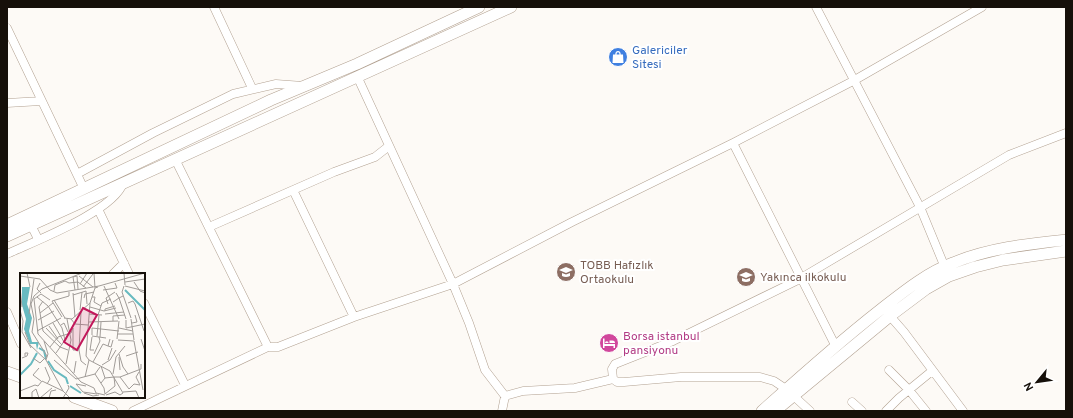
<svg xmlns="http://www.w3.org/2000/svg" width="1073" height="418" viewBox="0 0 1073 418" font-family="Overpass,sans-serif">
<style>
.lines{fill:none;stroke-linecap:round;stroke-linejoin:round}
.minor-casing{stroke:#b2a191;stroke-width:9}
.major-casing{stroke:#b2a191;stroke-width:12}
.minor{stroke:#fff;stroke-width:8}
.major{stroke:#fff;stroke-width:11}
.labels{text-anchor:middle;stroke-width:4;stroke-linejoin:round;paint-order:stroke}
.shop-label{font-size:12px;fill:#366cbe;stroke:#fff;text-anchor:start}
.education-label{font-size:12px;fill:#785e54;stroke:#fff;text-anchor:start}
.hotel-label{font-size:12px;fill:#b23c85;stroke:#fff;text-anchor:start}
.inset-river{fill:none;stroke:#68bac0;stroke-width:2}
.inset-road{fill:none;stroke:#a19c98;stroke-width:1}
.view{fill:#c2185b;fill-opacity:0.15;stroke:#c2185b;stroke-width:2}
.inset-edge{fill:none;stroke:#16100a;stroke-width:2}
</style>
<rect width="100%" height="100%" fill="#fdfaf6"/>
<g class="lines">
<defs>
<path id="minor" d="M 214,7 L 252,88
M 816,7 L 920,207 L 946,270
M 7,28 L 84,189
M 357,76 L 453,284 L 469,323 L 485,370 L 505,396 L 502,411
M 7,103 L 41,101
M 733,143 L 835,345
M 175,159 L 268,347
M 77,174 L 153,133 L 233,94 L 276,84 L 303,86
M 293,190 L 354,317
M 98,209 L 129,274
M 31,225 L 38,239
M 209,227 L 334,172 L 375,157 L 389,146
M 7,254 C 35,241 114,211 123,183
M 113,274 L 124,263
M 144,303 L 185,385
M 7,312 L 21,344
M 890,316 L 904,332 L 963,411
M 889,370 L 909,390 L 926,411
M 505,396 L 523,391 L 575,388 L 613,379
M 852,402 L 862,411
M 133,411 L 268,347 L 278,347 L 354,317 L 453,284 L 572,222 L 733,143 L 853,81 L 982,7
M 810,411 L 786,389 L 774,381 L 760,377 L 681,377 L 624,382 L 617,382 L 613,379 L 612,369 L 615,364 L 673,341 L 796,281 L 1009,155 L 1066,133
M 886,411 L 899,398 L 932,371"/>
<path id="major" d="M 7,225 L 271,100 L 357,64 L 479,7
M 7,236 L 511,7
M 7,372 L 21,377
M 74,397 L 112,411
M 762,411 C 801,376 839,342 880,310 C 902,293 926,273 953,263 C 989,248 1028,244 1066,240
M 775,411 L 890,316 L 926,289 L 949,276 L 975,267 L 1003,260 L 1066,251"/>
</defs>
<use href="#minor" class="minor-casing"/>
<use href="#major" class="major-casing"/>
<use href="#minor" class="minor"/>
<use href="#major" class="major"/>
</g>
<defs>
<symbol id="shop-disc" viewBox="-11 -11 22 22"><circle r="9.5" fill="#3f7fe0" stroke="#fff"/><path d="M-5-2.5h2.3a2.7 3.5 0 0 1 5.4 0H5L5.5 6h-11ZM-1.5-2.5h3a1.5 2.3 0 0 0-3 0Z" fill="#fff"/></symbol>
<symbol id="school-disc" viewBox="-11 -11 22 22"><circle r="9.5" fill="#8d6e63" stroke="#fff"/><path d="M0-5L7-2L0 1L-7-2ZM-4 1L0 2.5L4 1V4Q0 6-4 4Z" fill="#fff"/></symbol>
<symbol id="hotel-disc" viewBox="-11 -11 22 22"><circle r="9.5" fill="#d1479c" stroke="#fff"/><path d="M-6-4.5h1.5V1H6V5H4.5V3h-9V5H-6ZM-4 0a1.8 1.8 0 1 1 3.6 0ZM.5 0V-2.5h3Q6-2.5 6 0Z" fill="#fff"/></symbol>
</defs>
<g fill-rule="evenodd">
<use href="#shop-disc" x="607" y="46" width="22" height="22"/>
<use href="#school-disc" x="555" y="261" width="22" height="22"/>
<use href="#school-disc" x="735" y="266" width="22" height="22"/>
<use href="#hotel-disc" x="598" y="332" width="22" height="22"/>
</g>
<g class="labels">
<g class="shop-label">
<text x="632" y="54">Galericiler<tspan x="632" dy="14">Sitesi</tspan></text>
</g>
<g class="education-label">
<text x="580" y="269">TOBB Hafızlık<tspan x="580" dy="14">Ortaokulu</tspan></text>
<text x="760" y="281">Yakınca ilkokulu</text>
</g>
<g class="hotel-label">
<text x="623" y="340">Borsa istanbul<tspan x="623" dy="14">pansiyonu</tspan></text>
</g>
</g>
<g transform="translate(20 273)">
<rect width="125" height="125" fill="#fdfaf6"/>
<path d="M 2,14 L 10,14 L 7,31 L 12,45 L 9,58 L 12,69 L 19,69 L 17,77 L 16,71 L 10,71 L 4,56 L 6,46 L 2,32 Z" fill="#68bac0"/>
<path class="inset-river" d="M 105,17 L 125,37M 19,75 L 24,78 L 26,86M 28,88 L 34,97 L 46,105 L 48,111M 0,102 L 11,91 L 17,80M 50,113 L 61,120"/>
<path class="inset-road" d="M 7,0 L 10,14M 74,0 L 75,15 L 78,14M 104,0 L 105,12M 0,3 L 20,6 L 30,17 L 37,20 L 79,13 L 125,0M 59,3 L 73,14M 105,9 L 125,6M 114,9 L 120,18 L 125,20M 20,10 L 17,16 L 21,20M 60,11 L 67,0M 84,13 L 99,46M 104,13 L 102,19 L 111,45M 105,13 L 125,18M 0,14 L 2,34M 63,14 L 73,1M 75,15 L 70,30 L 66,83 L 69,87 L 90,98 L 103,120M 55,17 L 53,4 L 57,3 L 58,16M 83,17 L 97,15 L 95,10M 34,18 L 35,12 L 45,8 L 49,10 L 58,9 L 66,15M 53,20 L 55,44M 53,22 L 66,18 L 67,31M 103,23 L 99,25 L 106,46M 17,24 L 28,33 L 42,55 L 45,67 L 36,80M 72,24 L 75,24 L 74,29 L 81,33M 64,25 L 65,21 L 74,19M 30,27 L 21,21 L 14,26 L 18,61 L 61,109 L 74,115 L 76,120 L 85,122M 34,27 L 45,45M 23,28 L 19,34 L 23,58 L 40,74 L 48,77M 32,28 L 49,23 L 49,19M 32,28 L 42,44M 93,29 L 99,25 L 96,20M 108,30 L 113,28 L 115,31 L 124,58M 88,31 L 86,25 L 95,19M 70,34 L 84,38 L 96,35M 0,37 L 3,48 L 2,59 L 11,75M 60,37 L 62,19M 85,38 L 85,36 L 95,33M 61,39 L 59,77 L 61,88 L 66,92M 20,40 L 33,30M 9,41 L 14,6M 69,41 L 82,42M 85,41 L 104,39M 78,42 L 82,30 L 91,26M 44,45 L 52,46 L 70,30M 51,46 L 55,51 L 68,52M 111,46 L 114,67M 18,47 L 34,38M 106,47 L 106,55 L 125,51M 93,48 L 93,43 L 105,42M 69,49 L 98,48M 33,50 L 44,69M 112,50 L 117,49 L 115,42M 41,52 L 44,50 L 48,59M 29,53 L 38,66M 26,55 L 42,72M 99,55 L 113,58M 17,58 L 41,45M 5,59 L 10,72 L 26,87 L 43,118 L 50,125M 98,61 L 113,61M 72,62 L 72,55 L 99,58M 72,63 L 86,65M 77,63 L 79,42M 72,64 L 70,77 L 74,77M 80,64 L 81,49M 90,66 L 88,73 L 91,74 L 93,67M 97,66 L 99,48M 121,66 L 125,78M 98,67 L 114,68M 24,68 L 28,81 L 26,87M 114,68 L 123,117M 30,74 L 38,64 L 51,60 L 53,55 L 53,77 L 59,77M 74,81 L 80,68 L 79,64M 99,81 L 103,94 L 108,101M 106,83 L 118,79M 99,84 L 100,97M 2,85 L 7,83 L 8,80 L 5,80 L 5,83M 13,85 L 20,90 L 27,83 L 12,59 L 14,46 L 11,31 L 14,23 L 22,16 L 62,0M 34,87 L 56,106 L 75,101 L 80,94M 88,87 L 92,75M 73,89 L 83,71 L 88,73M 46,91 L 51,67 L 47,46M 82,92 L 90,87 L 96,77M 81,93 L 85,105M 25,94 L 30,106 L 27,111M 19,95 L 13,102 L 21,108M 54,100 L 56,88M 75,101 L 84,115 L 85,121M 93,101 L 96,84 L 105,73M 65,104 L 69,87M 94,104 L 100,104 L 109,116 L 114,111 L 120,112 L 116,104 L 119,99M 100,104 L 121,96 L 121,91M 81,110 L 85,105 L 94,104 L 95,113 L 85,121M 66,113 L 56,111 L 63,119 L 77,121M 0,118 L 15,112 L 18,113 L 22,108 L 43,118M 103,119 L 116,118 L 119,125M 64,120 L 73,123 L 79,122M 86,122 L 95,119 L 100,122 L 103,120M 12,125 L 12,119 L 16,116 L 19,125M 20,125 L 32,115M 29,125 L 31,118 L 36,117M 43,125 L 49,115 L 48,112"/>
<path class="view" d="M 63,35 L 77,42 L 57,77 L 44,69 Z"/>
<rect width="125" height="125" class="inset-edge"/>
</g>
<rect width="1073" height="418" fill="none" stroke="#16100a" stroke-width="16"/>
<g transform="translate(1037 382) rotate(241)" stroke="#ffffff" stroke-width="3" paint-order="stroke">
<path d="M0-3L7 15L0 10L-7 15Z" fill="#16100a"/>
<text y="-6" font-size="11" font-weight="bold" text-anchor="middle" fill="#16100a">N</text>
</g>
</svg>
